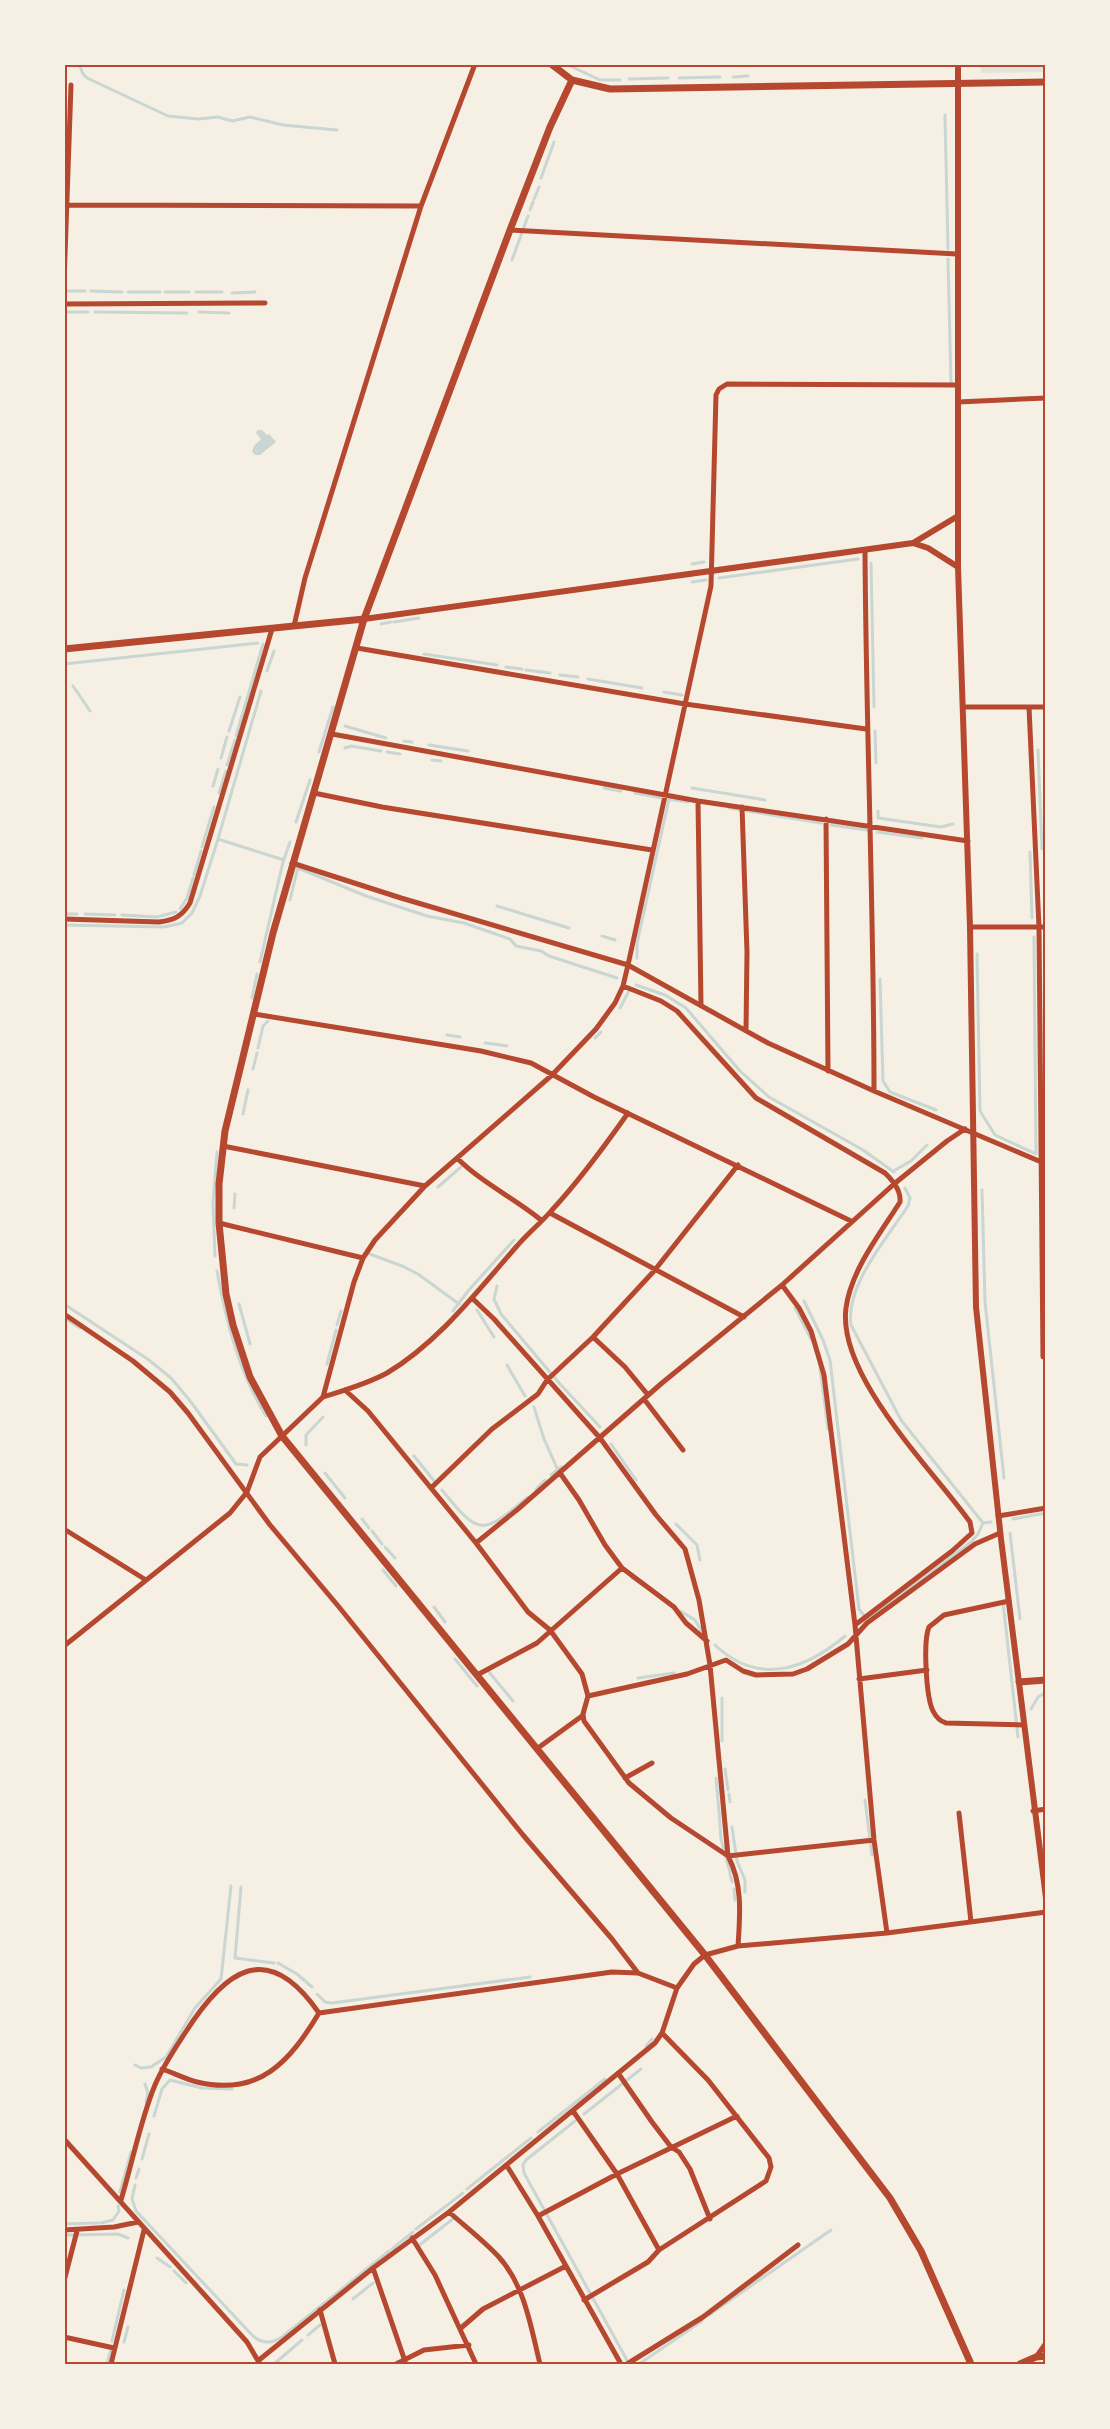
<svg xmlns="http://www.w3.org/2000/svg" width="1110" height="2429" viewBox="0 0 1110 2429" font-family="'Alegreya Sans',sans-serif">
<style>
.green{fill:#e2e4dc}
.water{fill:#c9d6d2}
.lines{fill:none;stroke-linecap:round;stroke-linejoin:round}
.stream{stroke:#c9d6d2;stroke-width:3}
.minor{stroke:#b5482f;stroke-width:5}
.tertiary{stroke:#b5482f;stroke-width:6}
.secondary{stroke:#b5482f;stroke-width:7}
.neatline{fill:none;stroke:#b5482f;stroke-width:2}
</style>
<rect width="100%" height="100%" fill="#f6efe4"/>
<path class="green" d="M 981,65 L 1045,65 L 1045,72 L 981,73 Z"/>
<path class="water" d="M 258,430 L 262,430 L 267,435 L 269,434 L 276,442 L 260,455 L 255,455 L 252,451 L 254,446 L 261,439 L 256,433 Z"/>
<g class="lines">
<path class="stream" d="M 79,64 L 83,74 L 87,78 L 168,116 L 198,119 L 218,117 L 232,121 L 250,117 L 283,125 L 337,130
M 566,64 L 600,80 L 620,80
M 733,77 L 748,76
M 679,78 L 720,77
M 629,79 L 668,78
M 945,115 L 948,249
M 541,178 L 554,142
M 534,199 L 539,187
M 530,210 L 533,202
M 948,259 L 951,384
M 512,260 L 528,216
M 64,291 L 85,291
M 91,291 L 122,292
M 128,292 L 160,292
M 165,292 L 189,292
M 196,292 L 222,292
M 232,293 L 255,292
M 64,312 L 88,312
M 95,312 L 187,313
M 199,312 L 229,313
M 871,563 L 874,707
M 692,564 L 704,562
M 719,578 L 858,559
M 692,582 L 706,580
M 394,622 L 419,618
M 381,624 L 391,622
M 424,654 L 497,665
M 64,664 L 258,643
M 506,667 L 522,669
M 526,670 L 550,673
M 267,671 L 274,651
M 560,675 L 578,677
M 588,679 L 642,688
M 73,686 L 90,711
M 664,692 L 682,695
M 345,726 L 386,738
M 229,731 L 240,697
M 875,731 L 876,763
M 236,736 L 263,644
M 404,741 L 412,742
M 429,745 L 468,751
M 345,748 L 351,746 L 381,751
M 1038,750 L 1042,849
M 319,752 L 333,707
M 387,752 L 400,754
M 221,758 L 227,737
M 432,760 L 441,761
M 227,765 L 235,740
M 213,786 L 218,769
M 604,788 L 621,791
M 692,788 L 765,800
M 219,793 L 226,771
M 635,793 L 662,798
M 669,799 L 688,802
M 729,808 L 742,810
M 747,811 L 821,823
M 878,811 L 878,818 L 941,827 L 953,824
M 296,822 L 310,780
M 831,825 L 867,830
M 877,832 L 922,838
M 218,839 L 284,860
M 202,847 L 214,807
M 1030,852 L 1032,918
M 298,868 L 366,896 L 427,916 L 464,923 L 510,939 L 516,946 L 541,951 L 549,956 L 617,978
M 194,875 L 201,851
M 290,900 L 298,867
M 497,906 L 569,928
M 180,909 L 187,898 L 193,878
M 64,914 L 77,914
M 85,914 L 115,915
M 122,915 L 157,917 L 176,912
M 64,925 L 164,927 L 182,923 L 192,913 L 200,896 L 218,839 L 261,691
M 602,936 L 615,940
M 977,954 L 980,1111 L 995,1135 L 1036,1154 L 1034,937
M 637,958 L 637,943 L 669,799
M 260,962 L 283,862 L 290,842
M 880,979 L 883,1081 L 890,1092 L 936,1110
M 636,985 L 665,995 L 686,1008 L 740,1071 L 769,1097 L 863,1150 L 894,1172
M 252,998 L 257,974
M 620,1008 L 629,991
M 447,1035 L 460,1037
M 595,1038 L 601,1032
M 485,1043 L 493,1044
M 494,1044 L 507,1046
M 258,1048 L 263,1026 L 268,1021
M 253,1069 L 257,1053
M 243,1114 L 248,1090
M 895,1170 L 911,1161 L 927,1145
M 438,1187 L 461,1167
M 905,1188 L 910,1198 L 908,1206 C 887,1238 845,1286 851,1325 L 901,1420 L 983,1523
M 982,1190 L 985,1302 L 1004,1478
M 234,1208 L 235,1194
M 367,1253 L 402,1266 L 418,1274 L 459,1304
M 215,1256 L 213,1203 L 217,1152
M 217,1271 C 226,1321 239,1373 266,1416
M 497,1286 L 494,1299 L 501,1314 L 560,1384 L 600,1427
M 804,1301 L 823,1340 L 830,1360 L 859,1609 L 865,1617
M 64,1304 L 149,1360 L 171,1378 L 191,1402 L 236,1464 L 247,1465
M 239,1304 L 250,1344
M 795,1308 L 811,1339
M 477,1310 L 494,1337
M 453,1311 L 468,1291 L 514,1240
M 64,1318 L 80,1328
M 337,1325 L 341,1311
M 327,1364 L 336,1330
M 507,1365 L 525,1396
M 820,1368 L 828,1429
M 534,1407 L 544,1439 L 557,1468
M 611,1444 L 636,1480
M 306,1445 L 306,1435 L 323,1417
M 414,1456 L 435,1482
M 325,1473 L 345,1498
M 551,1475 L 561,1467
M 536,1489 L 545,1480
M 442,1490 C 480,1537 482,1535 528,1497
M 362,1519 L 369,1528
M 1013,1519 L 1046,1513
M 983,1523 L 991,1522
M 676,1524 L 697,1545 L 700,1560
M 372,1531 L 382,1544
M 1010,1533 L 1020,1619
M 385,1547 L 395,1558
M 383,1570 L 396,1586
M 632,1578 L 644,1586
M 1003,1602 L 1018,1737
M 434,1607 L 445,1622
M 680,1611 L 695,1620 L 702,1632
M 864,1621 L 971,1542 L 978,1534 L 983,1523
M 715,1645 C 758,1686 805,1670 845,1636
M 455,1659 L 477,1686
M 489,1672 L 513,1701
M 638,1678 L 674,1673
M 722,1698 L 722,1741
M 1031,1709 L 1038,1697 L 1046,1692
M 725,1769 L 728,1790
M 716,1778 L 720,1823
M 729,1794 L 730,1802
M 865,1800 L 872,1855
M 720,1824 L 721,1839 L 730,1872
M 732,1827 L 737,1861 L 745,1880 L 745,1892
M 730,1874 L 732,1882
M 241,1887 L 235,1958 L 274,1963
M 734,1889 L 735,1900
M 278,1963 L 297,1974 L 312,1987
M 317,1994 L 325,2002 L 332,2003 L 530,1977
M 646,2046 L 652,2039
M 135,2065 L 141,2068 L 151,2067 L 166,2057 L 195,2008 L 221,1979 L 231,1886
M 145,2084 L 148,2093 L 146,2102
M 584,2114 L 641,2069
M 154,2116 L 162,2089 L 170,2080 L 202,2088 L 232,2089
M 575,2121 L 526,2160 L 523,2165 L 524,2173 L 628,2362
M 538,2132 L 605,2079
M 142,2159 L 149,2134
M 136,2178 L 139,2169
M 135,2185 L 132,2199 L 136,2211 L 252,2335 C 261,2344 271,2344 282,2337 L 389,2251
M 467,2189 L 531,2138
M 120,2192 L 131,2152
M 101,2223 L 113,2220 L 119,2211 L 118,2206
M 64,2224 L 98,2223
M 416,2229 L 463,2193
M 64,2235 L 74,2235
M 77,2235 L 118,2234 L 128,2238
M 417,2247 L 454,2218
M 392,2249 L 413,2232
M 157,2258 L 170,2267
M 174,2271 L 186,2283
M 353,2299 L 373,2283
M 709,2315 L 831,2230
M 308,2335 L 320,2325
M 112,2341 L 124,2290
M 124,2342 L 128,2327
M 107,2364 L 111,2349
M 274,2364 L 302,2340
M 639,2364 L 702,2321"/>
<path class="minor" d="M 68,205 L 421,206
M 510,230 L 957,254
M 64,284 L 71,85
M 64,304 L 265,303
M 958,402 L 1046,398
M 865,550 C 866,730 874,911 874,1091
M 294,626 L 305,578 L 421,206 L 475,64
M 357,648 L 685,704 L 866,729
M 963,707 L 1046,707
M 1029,707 L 1039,927 L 1043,1357
M 332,734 L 698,801 L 968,841
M 314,793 L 382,807 L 652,850
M 698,801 L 701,1006
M 742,807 L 747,952 L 746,1031
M 826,819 L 828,1071
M 292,863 L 401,898 L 628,965 L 768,1043 L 874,1091 L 1046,1164
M 64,919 L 159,922 C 175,920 182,916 190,903 L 272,629
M 970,927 L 1046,927
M 623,986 L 661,1001 L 677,1011 L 756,1098 L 885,1173 C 893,1181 901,1190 900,1202 C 880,1234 851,1270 846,1308 C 837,1376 933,1470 970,1522 L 972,1533 L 952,1551 L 855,1625
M 254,1014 L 481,1051 L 531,1063 L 594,1097 L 851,1221
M 223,1146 L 425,1186
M 457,1158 C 482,1183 514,1198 541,1220
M 550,1213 L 744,1317
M 219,1223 L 363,1258
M 782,1285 L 799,1308 L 811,1331 L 824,1375 L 855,1625 L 874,1840 L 887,1933
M 472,1298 L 494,1319 L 600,1438 L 656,1515 L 685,1549 L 699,1600 L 710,1665 L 728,1856 C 743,1884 740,1916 738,1946
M 64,1314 L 133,1361 L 170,1392 L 188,1413 L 270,1525 L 339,1607 L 523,1835 L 612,1939 L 638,1973
M 593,1337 L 625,1367 L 648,1395
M 345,1390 L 368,1411 L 476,1543 L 528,1612 L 550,1630 L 582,1674 L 588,1696 L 687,1674 L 726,1660 L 743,1671 L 756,1675 L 793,1674 L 807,1669 L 848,1644 L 867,1623 L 975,1544 L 1000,1533
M 323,1397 C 345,1390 367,1384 387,1373 C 439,1342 478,1290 517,1246 C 528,1233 541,1223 552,1210 C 580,1180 604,1147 628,1113
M 644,1399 L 683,1450
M 560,1473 L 579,1500 L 605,1545 L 622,1568 L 674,1607 L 686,1623 L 707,1641
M 431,1488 L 492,1429 L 538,1394 L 547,1380 L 593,1337 L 654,1271 L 738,1165
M 998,1516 L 1046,1508
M 64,1529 L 146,1580
M 476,1543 L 518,1509 L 662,1383 L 782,1285 L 894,1184 L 947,1141 L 965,1129
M 1009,1601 L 944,1615 L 929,1627 C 923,1641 926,1697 933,1711 C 936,1717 939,1721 946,1723 L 1024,1725
M 64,1646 L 230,1513 L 247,1492 L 260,1457 L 323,1397 L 354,1282 L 363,1258 L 375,1240 L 425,1186 L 552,1075 L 596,1029 L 615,1003 L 623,986 L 628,965 L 711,586 L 716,395 L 719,389 L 727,384 L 958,385
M 477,1675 L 537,1643 L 622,1568
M 859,1679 L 927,1670
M 588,1696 L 583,1714 L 584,1721 L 629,1783 L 671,1818 L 728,1856 L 874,1840
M 538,1748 L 582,1716
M 625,1778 L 652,1763
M 1033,1811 L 1046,1809
M 959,1813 L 971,1922
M 162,2069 C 174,2073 185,2079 197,2082 C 260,2097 290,2061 319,2013 L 612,1972 L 638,1973 L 677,1988 L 694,1964 L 705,1955 L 738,1946 L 887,1933 L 1046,1912
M 618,2073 L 652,2122 L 671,2147 L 679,2152 L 690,2169 L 710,2219
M 573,2111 L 617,2174 L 659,2250
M 64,2139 L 247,2342 L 260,2364
M 507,2166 L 538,2216 L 621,2364
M 121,2200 C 132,2164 141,2118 155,2085 C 163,2066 174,2050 185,2033 C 225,1970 267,1938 319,2013
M 449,2212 C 466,2227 483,2240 498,2256 C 525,2285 531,2328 540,2364
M 538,2216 L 617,2174 L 737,2116
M 64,2230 L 114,2227 L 138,2222
M 412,2238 L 435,2275 L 476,2364
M 373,2268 L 406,2364
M 64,2281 L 77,2231
M 584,2300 L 648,2262 L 659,2250 L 766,2181 L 771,2167 L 769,2158 L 708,2080 L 662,2033
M 320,2310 L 335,2364
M 461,2328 L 483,2309 L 566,2266
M 64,2337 L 114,2348
M 1036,2357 L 1046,2343
M 259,2360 L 373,2268 L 449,2212 L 655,2043 L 662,2033 L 677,1988
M 111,2364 L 144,2230
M 396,2364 L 424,2350 L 469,2345
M 627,2364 L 703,2317 L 798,2245"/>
<path class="tertiary" d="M 958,64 L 958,567 L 970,927 L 976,1307 L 1001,1539 L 1046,1898
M 913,543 L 928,548 L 958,567
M 364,619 L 913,543 L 958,516"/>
<path class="secondary" d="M 551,64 L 572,80 L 610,89 L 1046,82
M 572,80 L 550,127 L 510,230 L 364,619 L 273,933 L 225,1131 L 219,1184 L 219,1223 L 226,1294 L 233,1325 L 250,1377 L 282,1436 L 705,1955 L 890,2198 L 921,2251 L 971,2364
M 64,649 L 364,619
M 1019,1682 L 1046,1680
M 1020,2364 L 1036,2357 L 1046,2356"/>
</g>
<rect width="1110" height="2429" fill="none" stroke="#f6efe4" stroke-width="132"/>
<rect x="66" y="66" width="978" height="2297" class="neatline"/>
</svg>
